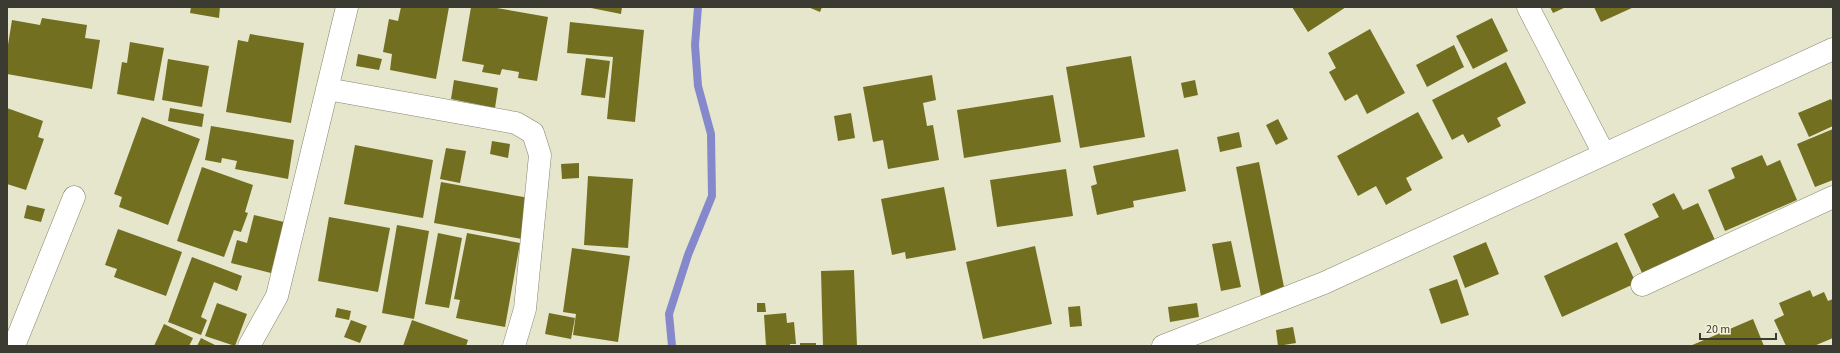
<svg xmlns="http://www.w3.org/2000/svg" width="1840" height="353" viewBox="0 0 1840 353" font-family="'Source Sans 3',sans-serif">
<style>
.lines{fill:none;stroke-linecap:round;stroke-linejoin:round}
.stream{stroke:#8589cb;stroke-width:8}
.building{fill:#736f20}
.minor-casing{stroke:#86856d;stroke-width:23}
.minor{stroke:#fff;stroke-width:22}
</style>
<rect width="100%" height="100%" fill="#e6e6cc"/>
<g class="lines">
<path class="stream" d="M 672,346 L 669,314 L 688,255 L 712,196 L 711,134 L 698,86 L 695,45 L 698,7"/>
</g>
<path class="building" d="M 191,7 L 220,7 L 219,18 L 190,13 Z
M 401,7 L 449,7 L 436,79 L 390,70 L 392,54 L 383,52 L 389,19 L 398,21 Z
M 471,7 L 491,7 L 548,17 L 537,81 L 518,78 L 519,72 L 502,69 L 500,75 L 482,72 L 484,65 L 462,61 Z
M 586,7 L 622,7 L 621,14 Z
M 808,7 L 822,7 L 820,12 Z
M 1292,7 L 1346,7 L 1308,32 Z
M 1550,7 L 1566,7 L 1553,13 Z
M 1594,7 L 1634,7 L 1601,22 Z
M 42,18 L 87,25 L 85,38 L 100,40 L 92,89 L 7,74 L 7,51 L 12,20 L 40,25 Z
M 1492,18 L 1508,51 L 1473,69 L 1456,36 Z
M 570,22 L 644,30 L 635,122 L 607,119 L 613,57 L 567,53 Z
M 1370,29 L 1405,93 L 1367,114 L 1357,94 L 1345,101 L 1329,72 L 1336,68 L 1328,53 Z
M 250,34 L 304,43 L 291,123 L 226,112 L 238,40 L 248,42 Z
M 130,42 L 164,48 L 154,101 L 117,94 L 122,62 L 127,63 Z
M 1454,45 L 1464,67 L 1427,87 L 1416,65 Z
M 358,54 L 382,59 L 379,70 L 356,66 Z
M 1131,56 L 1145,137 L 1080,148 L 1066,67 Z
M 586,58 L 610,61 L 605,98 L 581,95 Z
M 168,59 L 209,66 L 202,107 L 162,100 Z
M 1506,62 L 1526,103 L 1497,118 L 1501,126 L 1468,143 L 1463,134 L 1452,140 L 1432,100 Z
M 932,75 L 936,100 L 923,103 L 927,126 L 933,125 L 939,160 L 888,169 L 883,140 L 873,142 L 863,87 Z
M 454,80 L 498,88 L 495,108 L 451,99 Z
M 1195,80 L 1198,95 L 1184,98 L 1181,83 Z
M 1053,95 L 1061,142 L 964,158 L 957,110 Z
M 1831,99 L 1833,103 L 1833,126 L 1809,137 L 1798,113 Z
M 7,108 L 43,121 L 38,137 L 44,139 L 26,190 L 7,184 Z
M 170,108 L 204,114 L 202,127 L 168,121 Z
M 1418,112 L 1443,158 L 1406,178 L 1412,190 L 1386,205 L 1376,186 L 1358,196 L 1337,156 Z
M 851,113 L 855,138 L 838,141 L 834,116 Z
M 142,117 L 200,139 L 168,225 L 119,207 L 122,197 L 114,194 Z
M 1278,119 L 1288,139 L 1276,145 L 1266,125 Z
M 211,126 L 294,140 L 288,179 L 235,169 L 237,161 L 222,158 L 221,163 L 205,160 Z
M 1833,129 L 1833,180 L 1815,187 L 1797,144 Z
M 1239,132 L 1242,147 L 1220,152 L 1217,137 Z
M 492,141 L 510,144 L 508,158 L 490,154 Z
M 355,145 L 433,160 L 423,218 L 344,204 Z
M 446,148 L 466,151 L 460,183 L 440,179 Z
M 1178,149 L 1186,191 L 1133,201 L 1134,207 L 1097,215 L 1091,186 L 1097,184 L 1093,166 Z
M 1762,155 L 1767,166 L 1780,160 L 1797,200 L 1725,231 L 1708,190 L 1735,178 L 1731,168 Z
M 1259,162 L 1285,292 L 1261,296 L 1236,167 Z
M 579,163 L 579,178 L 562,179 L 561,164 Z
M 202,167 L 253,185 L 245,212 L 248,213 L 241,232 L 234,230 L 224,257 L 177,241 Z
M 1066,169 L 1073,216 L 997,227 L 990,180 Z
M 588,176 L 633,179 L 628,248 L 584,245 Z
M 441,182 L 529,198 L 522,239 L 434,223 Z
M 944,187 L 956,250 L 906,259 L 905,252 L 892,255 L 881,199 Z
M 1674,193 L 1683,210 L 1698,203 L 1715,240 L 1643,275 L 1624,234 L 1659,217 L 1652,204 Z
M 27,205 L 45,209 L 41,222 L 24,218 Z
M 254,215 L 284,222 L 271,273 L 231,263 L 237,240 L 247,243 Z
M 329,217 L 390,228 L 378,292 L 318,281 Z
M 397,225 L 429,231 L 414,319 L 382,313 Z
M 118,229 L 182,252 L 166,296 L 114,277 L 117,269 L 105,265 Z
M 438,233 L 462,238 L 449,308 L 425,304 Z
M 467,233 L 520,243 L 505,327 L 456,318 L 460,300 L 454,299 Z
M 1231,241 L 1241,287 L 1221,291 L 1212,244 Z
M 1486,242 L 1499,274 L 1465,288 L 1453,256 Z
M 1617,242 L 1636,283 L 1562,317 L 1544,276 Z
M 1035,246 L 1052,324 L 983,339 L 966,262 Z
M 572,248 L 630,256 L 618,342 L 573,335 L 576,314 L 563,312 Z
M 192,257 L 242,276 L 237,291 L 214,282 L 201,317 L 207,320 L 201,335 L 168,322 Z
M 854,270 L 857,346 L 823,346 L 821,271 Z
M 1457,279 L 1469,315 L 1441,324 L 1429,289 Z
M 1810,290 L 1813,297 L 1824,292 L 1828,301 L 1833,299 L 1833,338 L 1814,346 L 1786,346 L 1774,320 L 1784,315 L 1779,303 Z
M 217,303 L 247,314 L 235,346 L 205,336 Z
M 757,303 L 765,303 L 766,312 L 757,312 Z
M 1197,303 L 1199,317 L 1170,322 L 1168,307 Z
M 1080,306 L 1082,326 L 1070,327 L 1068,307 Z
M 337,308 L 351,311 L 349,320 L 335,317 Z
M 549,313 L 575,318 L 571,339 L 545,334 Z
M 786,313 L 787,323 L 794,322 L 796,344 L 790,344 L 790,346 L 766,346 L 764,315 Z
M 1753,319 L 1764,346 L 1690,346 Z
M 351,320 L 367,326 L 360,343 L 344,337 Z
M 412,320 L 468,340 L 466,346 L 403,346 Z
M 164,324 L 193,338 L 189,346 L 154,346 Z
M 1293,327 L 1296,343 L 1278,346 L 1276,330 Z
M 201,338 L 217,346 L 197,346 Z
M 800,343 L 816,343 L 816,346 L 800,346 Z"/>
<g class="lines">
<defs>
<path id="minor" d="M 1528,7 L 1604,154
M 327,89 L 516,123 L 533,133 L 540,155 L 525,309 L 514,346
M 1642,285 L 1833,197
M 14,346 L 74,197
M 249,346 L 277,296 L 347,7
M 1163,346 L 1324,283 L 1833,49"/>
</defs>
<use href="#minor" class="minor-casing"/>
<use href="#minor" class="minor"/>
</g>
<rect width="1840" height="353" fill="none" stroke="#3c3b31" stroke-width="16"/>
<path d="M1700 333v6h76v-6" fill="none" stroke="#3c3b31" stroke-width="2"/>
<text x="1706" y="333" font-size="12" fill="#3c3b31" stroke="#f4f3d9" stroke-width="3" paint-order="stroke">20 m</text>
</svg>
